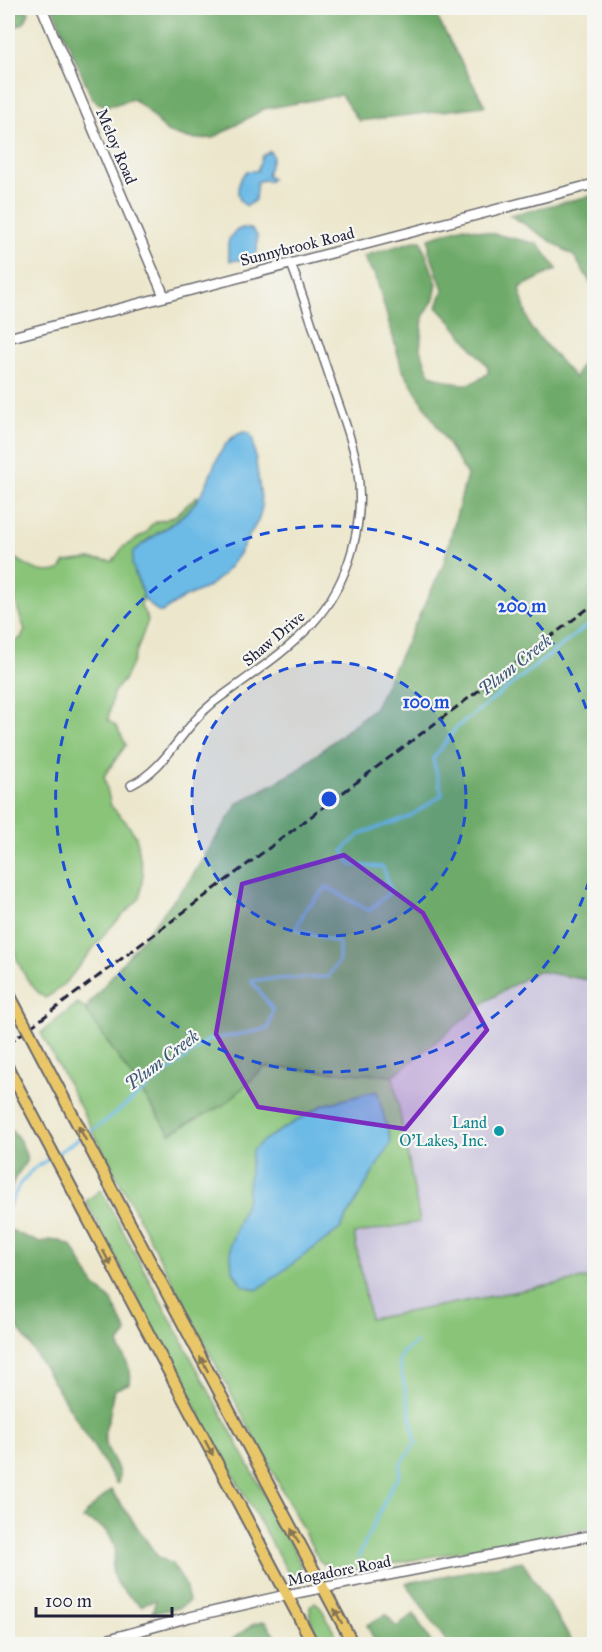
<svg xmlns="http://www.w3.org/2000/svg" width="602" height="1652" viewBox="0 0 602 1652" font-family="'IM FELL Great Primer',serif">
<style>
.industrial{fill:#c6c0da}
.green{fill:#89c479;stroke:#56735a;stroke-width:1.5}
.forest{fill:#6eaa69;stroke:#486652;stroke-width:1.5}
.water{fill:#6cbae6;stroke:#476e90;stroke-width:1.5}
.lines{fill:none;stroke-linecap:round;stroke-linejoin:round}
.stream{stroke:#6cbae6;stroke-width:3}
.minor-casing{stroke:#69676e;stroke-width:10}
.tertiary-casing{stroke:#69676e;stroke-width:12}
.primary-casing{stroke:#69676e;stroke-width:14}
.minor{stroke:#fff;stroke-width:7}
.tertiary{stroke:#fff;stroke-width:9}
.primary{stroke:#e9c769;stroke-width:10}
.rail{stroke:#22223b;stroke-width:3;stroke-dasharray:9 4.5;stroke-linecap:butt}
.primary-bridge-casing{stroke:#69676e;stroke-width:14;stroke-linecap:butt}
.primary-bridge{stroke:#e9c769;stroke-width:10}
.oneway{fill:#867452}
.marked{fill:#7b2cbf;fill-opacity:0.2;stroke:#7b2cbf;stroke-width:4.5;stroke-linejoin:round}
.ring{fill:none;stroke:#1d4ed8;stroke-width:3;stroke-dasharray:10 8}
.culture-dot{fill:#0f9aa8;stroke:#f6f6f2;stroke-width:2}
.labels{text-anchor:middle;stroke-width:4.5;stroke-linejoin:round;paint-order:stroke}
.street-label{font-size:16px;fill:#22223b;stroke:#f6f6f2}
.culture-label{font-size:16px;fill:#0d838f;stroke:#f6f6f2;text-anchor:end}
.water-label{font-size:18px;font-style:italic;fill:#3c5777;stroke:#f6f6f2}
.centre{fill:#1d4ed8;stroke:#f6f6f2;stroke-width:3}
.ring-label{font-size:18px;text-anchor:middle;font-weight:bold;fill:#1d4ed8;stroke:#f6f6f2;stroke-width:4.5;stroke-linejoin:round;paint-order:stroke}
</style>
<rect width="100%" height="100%" fill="#f6f6f2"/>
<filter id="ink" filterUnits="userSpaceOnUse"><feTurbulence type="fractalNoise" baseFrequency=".0167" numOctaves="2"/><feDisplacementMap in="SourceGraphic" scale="12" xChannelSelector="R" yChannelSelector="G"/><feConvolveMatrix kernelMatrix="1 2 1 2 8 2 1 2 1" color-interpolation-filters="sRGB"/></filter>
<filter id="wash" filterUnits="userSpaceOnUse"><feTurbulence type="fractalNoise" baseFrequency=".008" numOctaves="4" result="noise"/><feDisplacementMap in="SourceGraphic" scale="24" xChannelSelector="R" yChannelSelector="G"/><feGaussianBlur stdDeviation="1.35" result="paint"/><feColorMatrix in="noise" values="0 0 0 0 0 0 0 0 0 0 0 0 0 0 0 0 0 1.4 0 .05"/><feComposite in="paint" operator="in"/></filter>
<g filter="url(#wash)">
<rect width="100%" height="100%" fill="#ece7cc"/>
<path class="industrial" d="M 537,971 L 594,981 L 594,1277 L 370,1319 L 354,1234 L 420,1222 L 393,1076 L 488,1000 Z"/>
<path class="green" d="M 197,496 L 198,498 C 185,518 161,529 142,544 L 135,575 L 143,593 L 141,606 L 148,620 L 132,664 L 124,680 L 113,693 L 108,720 L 117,727 L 126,745 L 104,776 L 111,806 L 126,822 L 136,836 L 143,873 L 140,898 L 106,932 L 68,980 L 52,994 L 45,998 C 22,981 16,957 8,932 L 8,645 L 21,638 L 25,630 L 8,581 L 8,555 C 28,563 36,577 60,570 L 65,562 L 90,559 L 113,561 L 123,547 L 146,533 L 151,525 L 158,521 L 165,520 L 176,515 Z
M 78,1003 L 85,1009 L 170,1133 L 225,1104 L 265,1067 L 393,1076 L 420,1222 L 354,1234 L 370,1319 L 594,1277 L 594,1527 L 346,1572 L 334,1572 L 319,1560 L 41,1033 Z
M 101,1190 L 295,1551 L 301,1567 L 299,1577 L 295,1578 L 289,1574 L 186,1391 L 86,1201 Z
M 315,1602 L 320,1606 L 341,1644 L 321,1644 C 315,1632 309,1620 310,1606 Z"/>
<path class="forest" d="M 8,8 L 23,8 L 29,12 C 25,25 21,26 8,27 Z
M 53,8 L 432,8 L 485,106 L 359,121 L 341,95 L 264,109 L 213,138 L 200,139 L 185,138 L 167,132 L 145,108 L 133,99 C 117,103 105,112 92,98 Z
M 594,195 L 594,288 L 574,256 L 510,215 Z
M 464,227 L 538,244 L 557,269 L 519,288 L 530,327 L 575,378 L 594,335 L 594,981 L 537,971 L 488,1000 L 393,1076 L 265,1067 L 225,1104 L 170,1133 L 85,1009 L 189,881 L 238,803 L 295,772 L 375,707 L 443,566 L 467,475 L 402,369 L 376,277 L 367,264 L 364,256 L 414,241 L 421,241 L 437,284 L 434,299 L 423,317 L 420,349 L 430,375 C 456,383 465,392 488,373 L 488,367 L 452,323 L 437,307 L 443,289 L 429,251 L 429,238 Z
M 8,1128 C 19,1135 24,1147 27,1160 L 15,1178 L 8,1198 Z
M 8,1229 L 40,1243 L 49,1240 L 60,1241 L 72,1246 L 94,1285 L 112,1301 L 127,1333 L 118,1344 C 123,1358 133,1367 130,1383 L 114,1390 C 111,1399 112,1405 110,1413 C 108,1427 102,1429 106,1445 C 110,1456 125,1474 117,1484 L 28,1342 L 8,1315 Z
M 111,1490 L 158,1557 L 172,1564 L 185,1584 L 189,1601 L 179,1608 L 152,1613 L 156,1600 L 148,1602 L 141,1606 C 131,1598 117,1588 113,1574 C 110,1566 115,1558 115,1550 C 114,1533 98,1523 83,1519 L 86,1513 Z
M 522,1561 L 574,1644 L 448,1644 L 406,1583 Z
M 386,1614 L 396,1627 L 414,1614 L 432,1644 L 376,1644 L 367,1625 Z
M 262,1622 L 265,1622 L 282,1644 L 226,1644 L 252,1625 Z"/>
<path class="water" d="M 270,151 L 273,156 L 267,175 L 272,179 L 269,181 L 263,180 L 257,182 L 255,200 L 247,206 C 233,199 237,180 247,171 L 257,171 L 262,156 Z
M 242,228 L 251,229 L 257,235 L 257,252 L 248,259 L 230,261 C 226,247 226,234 242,228 Z
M 244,432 L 250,434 L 253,440 L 262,506 L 259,519 L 238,555 L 224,574 L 208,587 L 185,597 L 162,612 L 158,612 L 143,598 L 143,593 L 132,565 L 133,552 C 156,532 188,519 203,491 C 214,472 219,438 244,432 Z
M 377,1091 L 391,1142 L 340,1229 L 257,1290 L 242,1285 L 232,1269 L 230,1245 L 247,1198 L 252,1151 L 264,1140 L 323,1105 Z"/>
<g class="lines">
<path class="stream" d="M 8,1209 L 19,1185 L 32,1170 L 104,1122 L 208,1040 L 268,1029 L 273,1010 L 251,980 L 328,977 L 339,961 L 339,943 L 296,929 L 305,910 L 327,887 L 369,911 L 391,891 L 383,867 L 351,865 L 343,850 L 362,833 L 409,817 L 442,795 L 433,759 L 455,729 L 594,620
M 358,1557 L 392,1486 L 399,1476 L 400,1465 L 416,1442 L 399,1360 L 403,1352 L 416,1343"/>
</g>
</g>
<g filter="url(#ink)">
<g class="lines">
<defs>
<path id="minor" d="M 131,785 C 168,767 181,728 214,702 C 247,677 285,654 313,623 C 350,581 366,522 357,466 C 352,436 338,405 329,375 C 316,338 305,300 291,264"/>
<path id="tertiary" d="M 42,8 L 164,296
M 8,338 L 594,184
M 91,1644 L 190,1617 L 286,1595 L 594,1535"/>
<path id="primary" d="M 8,1068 L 313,1644
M 109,1184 L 353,1644"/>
</defs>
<use href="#minor" class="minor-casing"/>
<use href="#tertiary" class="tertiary-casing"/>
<use href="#primary" class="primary-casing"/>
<use href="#minor" class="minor"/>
<use href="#tertiary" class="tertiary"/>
<use href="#primary" class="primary"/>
<path class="rail" d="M 8,1044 L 594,604"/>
<defs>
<path id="primary-bridge" d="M 8,992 L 109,1184"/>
</defs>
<use href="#primary-bridge" class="primary-bridge-casing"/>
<use href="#primary-bridge" class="primary-bridge"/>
</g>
<defs><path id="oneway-solid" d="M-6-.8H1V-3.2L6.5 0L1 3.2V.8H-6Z" transform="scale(1.5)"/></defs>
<g class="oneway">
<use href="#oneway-solid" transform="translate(82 1133) rotate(-118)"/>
<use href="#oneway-solid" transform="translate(107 1258) rotate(62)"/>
<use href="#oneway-solid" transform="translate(204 1364) rotate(-118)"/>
<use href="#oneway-solid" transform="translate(209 1448) rotate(62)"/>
<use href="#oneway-solid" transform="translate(295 1536) rotate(-118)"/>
<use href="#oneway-solid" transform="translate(338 1616) rotate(-118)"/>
</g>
</g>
<path class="marked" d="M 344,855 L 423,913 L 487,1030 L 405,1129 L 258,1107 L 216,1034 L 242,884 Z"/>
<circle cx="329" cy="799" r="137" fill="#1d4ed8" fill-opacity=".12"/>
<g class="ring">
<circle cx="329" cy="799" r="137"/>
<path d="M594 863A273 273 0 1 1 594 735"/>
</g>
<circle class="culture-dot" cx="499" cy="1131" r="6"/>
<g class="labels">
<g class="street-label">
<text transform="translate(117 146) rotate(67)" y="6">Meloy Road</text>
<text transform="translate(297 246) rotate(-14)" y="6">Sunnybrook Road</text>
<text transform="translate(273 638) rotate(-40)" y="6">Shaw Drive</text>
<text transform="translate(339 1570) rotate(-11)" y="6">Mogadore Road</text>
</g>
<g class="culture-label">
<text x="487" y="1128">Land<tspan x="487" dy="18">O'Lakes, Inc.</tspan></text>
</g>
<g class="water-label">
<text transform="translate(515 665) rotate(-38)" y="6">Plum Creek</text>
<text transform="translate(162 1060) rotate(-37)" y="6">Plum Creek</text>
</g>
</g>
<circle cx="329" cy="799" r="9" class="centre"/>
<g class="ring-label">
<text x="522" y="612">200 m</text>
<text x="426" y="708">100 m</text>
</g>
<rect width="602" height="1652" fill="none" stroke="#f6f6f2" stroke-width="30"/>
<path d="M36 1607v9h136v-9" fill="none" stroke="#22223b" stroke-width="3"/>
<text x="45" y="1607" font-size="18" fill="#22223b" stroke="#f6f6f2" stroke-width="4.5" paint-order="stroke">100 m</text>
</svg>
